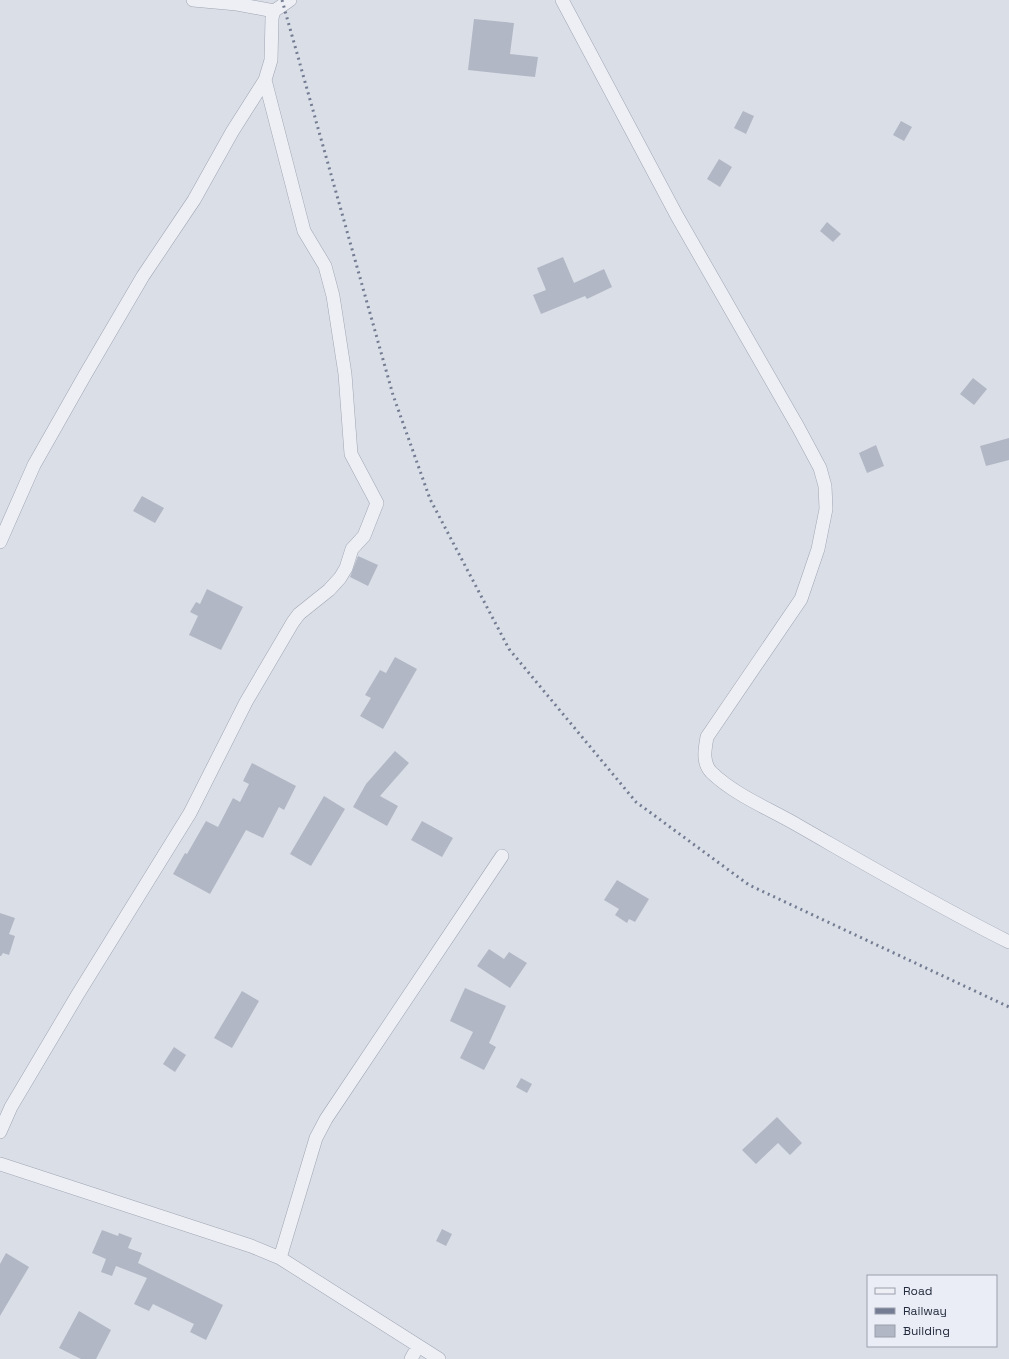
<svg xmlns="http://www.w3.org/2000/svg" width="1009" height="1359" viewBox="0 0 1009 1359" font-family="'Space Grotesk',sans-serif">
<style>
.building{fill:#b1b7c4}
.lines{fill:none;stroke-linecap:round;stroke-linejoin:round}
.minor-casing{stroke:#9fa5b1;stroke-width:14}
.minor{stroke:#edeff5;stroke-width:13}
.rail{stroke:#737c92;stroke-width:3;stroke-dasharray:2 4;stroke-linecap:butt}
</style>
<rect width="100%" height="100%" fill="#dadee7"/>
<path class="building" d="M 474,19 L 514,23 L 510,54 L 538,57 L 535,77 L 468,70 Z
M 743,111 L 754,116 L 746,134 L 734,128 Z
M 901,121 L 912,127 L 904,141 L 893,135 Z
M 719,159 L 732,167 L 720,187 L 707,179 Z
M 827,222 L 841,234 L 833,242 L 820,231 Z
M 563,257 L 574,283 L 604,269 L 612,287 L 587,299 L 585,296 L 541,314 L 533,295 L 546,290 L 537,268 Z
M 973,378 L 987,389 L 974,405 L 960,394 Z
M 1009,438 L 1009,460 L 986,466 L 980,446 Z
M 876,445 L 884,466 L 867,473 L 859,453 Z
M 142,496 L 164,508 L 155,523 L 133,511 Z
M 358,556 L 378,565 L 368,586 L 350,577 Z
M 207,589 L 243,607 L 221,650 L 189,635 L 198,616 L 190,612 L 196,602 L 200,604 Z
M 395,657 L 417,669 L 383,729 L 360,716 L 371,698 L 365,695 L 380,670 L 386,673 Z
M 395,751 L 409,763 L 380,796 L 398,806 L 387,826 L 353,807 L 366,784 Z
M 252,763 L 296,786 L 284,810 L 279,807 L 263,838 L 246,830 L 210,894 L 173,874 L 185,853 L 187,854 L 206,821 L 218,827 L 233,798 L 240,802 L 249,784 L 243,781 Z
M 324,796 L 345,809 L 311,866 L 290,854 Z
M 422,821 L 453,838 L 442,857 L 411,840 Z
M 617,880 L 649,899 L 635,922 L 629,919 L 627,923 L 615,915 L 619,909 L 604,900 Z
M 0,913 L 15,918 L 9,934 L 15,936 L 9,955 L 3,953 L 1,956 L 0,956 Z
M 489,949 L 504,959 L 509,952 L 527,963 L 510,988 L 477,966 Z
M 465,988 L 506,1006 L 489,1043 L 496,1047 L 484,1070 L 460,1058 L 473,1032 L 450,1021 Z
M 242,991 L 259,1001 L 232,1048 L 214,1038 Z
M 174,1047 L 186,1055 L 175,1072 L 163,1064 Z
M 521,1078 L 532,1084 L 527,1093 L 516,1087 Z
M 777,1117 L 802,1143 L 790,1155 L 778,1143 L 756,1164 L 742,1150 Z
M 442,1229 L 452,1234 L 446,1246 L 436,1241 Z
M 102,1230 L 118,1236 L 119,1233 L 132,1238 L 128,1248 L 142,1253 L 138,1263 L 223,1305 L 206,1340 L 190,1332 L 194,1324 L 153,1304 L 149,1311 L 134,1304 L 147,1278 L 116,1266 L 112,1276 L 101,1272 L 106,1259 L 92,1253 Z
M 6,1253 L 29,1267 L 0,1316 L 0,1264 Z
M 79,1311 L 111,1330 L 96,1359 L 81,1359 L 59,1348 Z"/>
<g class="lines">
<defs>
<path id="minor" d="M 193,0 L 237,4 L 274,11
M 562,0 L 677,216 L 798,427 L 820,468 L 825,486 L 826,509 L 818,549 L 801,599 L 707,737 C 705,749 702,762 711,772 C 736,796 770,809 799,826 C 869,866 937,906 1009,942
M 0,542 L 34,465 L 85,375 L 143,276 L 194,200 L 232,132 L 265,80 L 271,60 L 272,18 L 274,11 L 290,0
M 0,1132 L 11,1107 L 78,994 L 190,813 L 246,702 L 293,622 L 299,614 L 329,590 L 340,578 L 346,568 L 352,549 L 364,536 L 377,503 L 351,454 L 345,374 L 333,296 L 325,266 L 304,231 L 265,80
M 0,1164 L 251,1246 L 280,1258 L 439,1359
M 280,1258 L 316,1138 L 326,1119 L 502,856
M 411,1359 L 418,1346"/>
</defs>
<use href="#minor" class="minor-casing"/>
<use href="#minor" class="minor"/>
<path class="rail" d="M 282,0 L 393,395 L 430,499 L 509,649 L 636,802 L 749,885 L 1009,1007"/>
</g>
<rect x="867" y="1275" width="130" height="72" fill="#eaedf5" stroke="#9a9fac"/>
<rect x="875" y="1288" width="20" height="6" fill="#edeff5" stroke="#9a9fac"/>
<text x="903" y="1295" font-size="12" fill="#232b3e">Road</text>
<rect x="875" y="1308" width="20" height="6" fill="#737c92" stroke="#9a9fac"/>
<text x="903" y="1315" font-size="12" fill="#232b3e">Railway</text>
<rect x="875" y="1325" width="20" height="12" fill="#b1b7c4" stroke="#9a9fac"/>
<text x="903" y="1335" font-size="12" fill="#232b3e">Building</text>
</svg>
